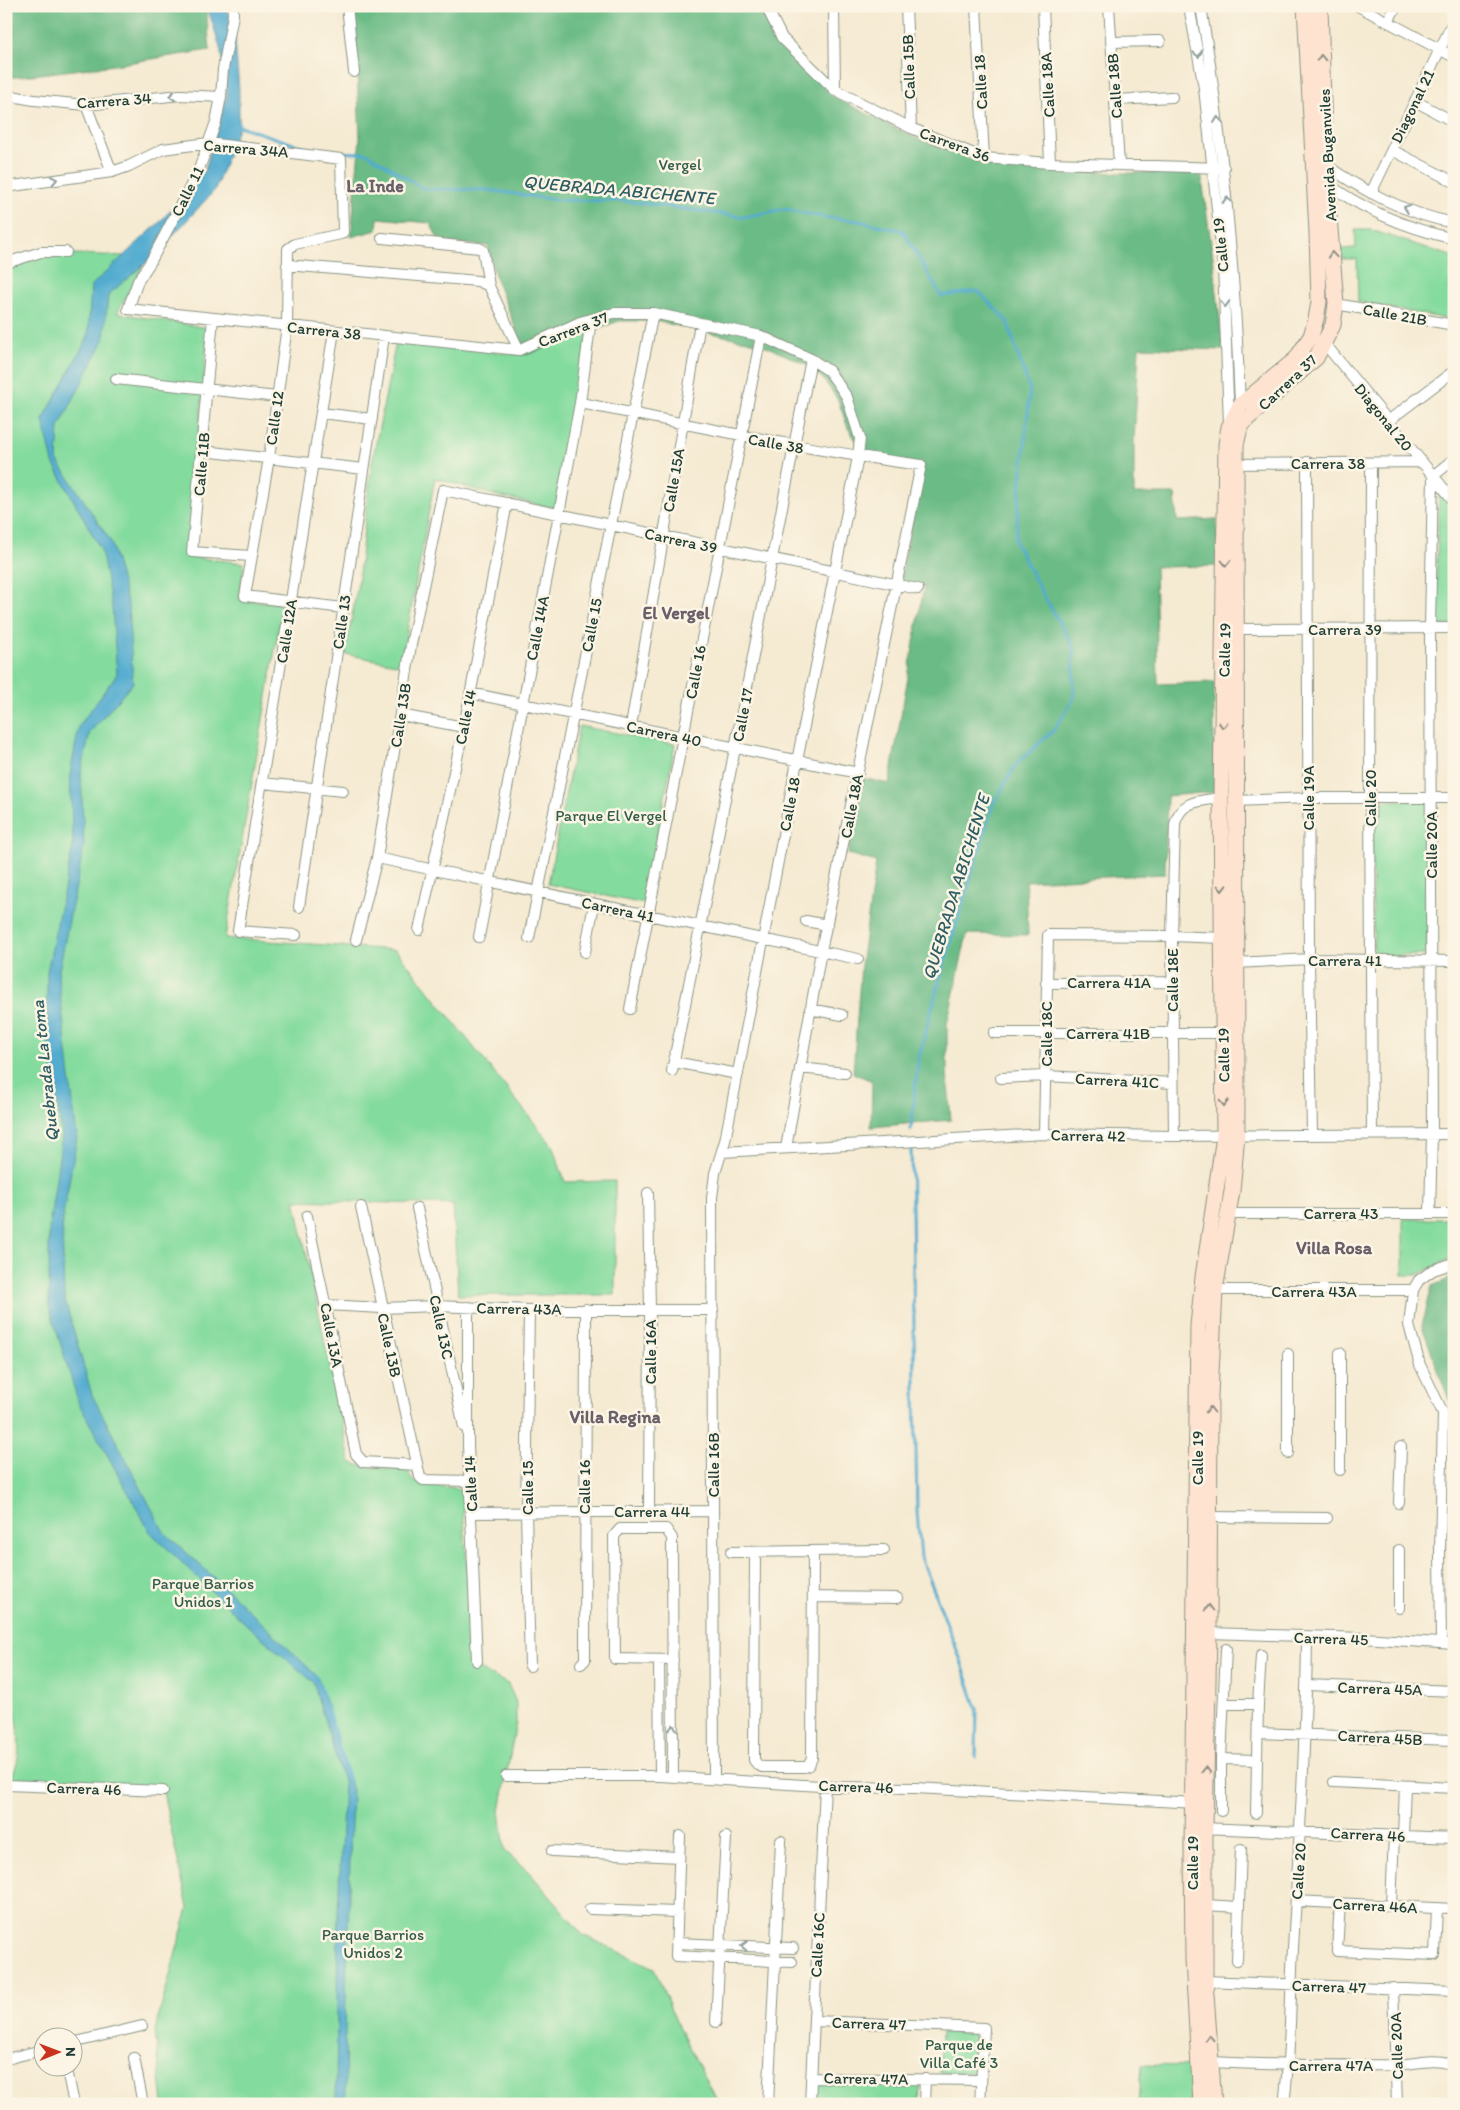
<svg xmlns="http://www.w3.org/2000/svg" width="1460" height="2110" viewBox="0 0 1460 2110" font-family="Itim,sans-serif">
<style>
.green{fill:#84db9e;stroke:#528c69}
.forest{fill:#6bbb85;stroke:#457c5c}
.water{fill:#52acd0;stroke:#387482}
.lines{fill:none;stroke-linecap:round;stroke-linejoin:round}
.stream{stroke:#52acd0;stroke-width:3}
.minor-casing{stroke:#8a9483;stroke-width:12}
.secondary-casing{stroke:#8a9483;stroke-width:17}
.minor{stroke:#fff;stroke-width:10}
.secondary{stroke:#fee3d1;stroke-width:15}
.oneway{stroke:#8f9e9a}
.oneway2{stroke:#8e9082}
.labels{text-anchor:middle;stroke-width:5;stroke-linejoin:round;paint-order:stroke}
.street-label{font-size:16px;fill:#1f3d34;stroke:#fcf5e5}
.park-label{font-size:16px;fill:#335d49;stroke:#fcf5e5}
.neighbourhood-label{font-size:18px;font-weight:bold;fill:#696069;stroke:#fcf5e5}
.water-label{font-size:18px;font-style:italic;fill:#2e5e63;stroke:#fcf5e5}
</style>
<rect width="100%" height="100%" fill="#fcf5e5"/>
<filter id="ink" filterUnits="userSpaceOnUse"><feTurbulence type="fractalNoise" baseFrequency=".02" numOctaves="2"/><feDisplacementMap in="SourceGraphic" scale="10" xChannelSelector="R" yChannelSelector="G"/><feConvolveMatrix kernelMatrix="1 2 1 2 8 2 1 2 1" color-interpolation-filters="sRGB"/></filter>
<filter id="wash" filterUnits="userSpaceOnUse"><feTurbulence type="fractalNoise" baseFrequency=".0096" numOctaves="4" result="noise"/><feDisplacementMap in="SourceGraphic" scale="20" xChannelSelector="R" yChannelSelector="G"/><feGaussianBlur stdDeviation="1.12" result="paint"/><feColorMatrix in="noise" values="0 0 0 0 0 0 0 0 0 0 0 0 0 0 0 0 0 1.4 0 .05"/><feComposite in="paint" operator="in"/></filter>
<g filter="url(#wash)">
<rect width="100%" height="100%" fill="#f5ead2"/>
<path class="green" d="M 1355,230 L 1371,230 L 1454,257 L 1454,268 L 1449,288 L 1454,290 L 1452,320 L 1358,302 L 1357,259 L 1342,259 L 1342,249 L 1356,248 Z
M 52,253 L 148,257 L 117,313 L 208,328 L 189,557 L 244,563 L 239,599 L 283,604 L 225,938 L 396,950 L 552,1145 L 565,1182 L 615,1181 L 615,1295 L 458,1295 L 453,1205 L 295,1200 L 350,1461 L 356,1465 L 408,1471 L 411,1479 L 416,1483 L 462,1489 L 473,1660 L 477,1668 L 508,1684 L 516,1702 L 516,1723 L 500,1811 L 505,1851 L 530,1873 L 583,1935 L 654,1968 L 678,2026 L 719,2104 L 163,2104 L 155,2030 L 188,1908 L 163,1792 L 11,1781 C 13,1773 17,1765 18,1758 C 21,1741 16,1702 6,1688 L 6,269 Z
M 588,332 L 555,508 L 501,497 L 435,478 L 401,665 L 345,654 L 358,583 L 371,468 L 396,342 L 526,355 Z
M 1439,491 L 1454,508 L 1454,625 L 1435,625 Z
M 579,726 L 675,744 L 644,904 L 548,884 Z
M 1430,800 L 1427,955 L 1374,956 L 1371,801 Z
M 1403,1219 L 1454,1219 L 1454,1257 L 1417,1275 L 1403,1275 Z
M 941,2032 L 979,2034 L 976,2074 L 940,2073 Z
M 1142,2065 L 1190,2066 L 1191,2104 L 1139,2104 Z
M 818,2084 L 920,2085 L 919,2104 L 817,2104 Z"/>
<path class="forest" d="M 6,6 L 206,6 L 210,50 L 107,66 L 6,78 Z
M 354,6 L 763,6 L 779,38 L 832,96 L 913,137 L 983,164 L 1115,173 L 1201,173 L 1214,265 L 1223,350 L 1139,347 L 1134,442 L 1134,494 L 1175,494 L 1177,521 L 1217,519 L 1217,566 L 1155,567 L 1158,684 L 1214,682 L 1214,792 L 1167,796 L 1165,874 L 1026,881 L 1028,935 L 967,934 L 947,1024 L 947,1073 L 951,1120 L 871,1127 L 872,1081 L 853,1073 L 861,965 L 876,862 L 848,854 L 862,778 L 889,784 L 924,586 L 900,582 L 923,465 L 864,453 L 848,428 L 838,400 L 824,380 L 808,365 L 761,344 L 656,321 L 619,321 L 526,355 L 496,279 L 488,246 L 440,242 L 430,223 L 378,218 L 377,230 L 351,237 L 360,138 Z
M 1454,1277 L 1454,1400 L 1449,1400 L 1422,1326 L 1432,1286 Z"/>
<path class="water" d="M 207,6 L 225,6 L 234,27 L 239,89 L 239,126 L 215,190 L 153,257 L 108,295 L 104,340 L 59,427 L 57,460 L 111,542 L 128,605 L 133,683 L 90,732 L 81,774 L 84,846 L 58,975 L 77,1138 L 62,1221 L 64,1297 L 92,1395 L 164,1532 L 234,1596 L 318,1677 L 352,1790 L 345,2032 L 346,2104 L 336,2104 L 338,1912 L 344,1784 L 313,1682 L 247,1625 L 150,1532 L 79,1404 L 49,1306 L 49,1228 L 62,1136 L 47,1031 L 47,972 L 73,846 L 70,775 L 79,726 L 117,674 L 112,607 L 101,550 L 53,463 L 43,420 L 88,337 L 91,286 L 162,220 L 205,170 L 227,94 L 220,47 Z"/>
<g class="lines">
<path class="stream" d="M 238,123 L 239,126 L 315,151
M 321,152 L 367,153 L 424,189 L 487,190 L 557,200 L 626,201 L 744,217 L 785,209 L 822,217 L 859,221 L 903,231 L 941,296 L 978,291 L 1007,321 L 1030,391 L 1015,542 L 1040,589 L 1073,646 L 1074,698 L 1053,731 L 1017,763 L 993,804 L 940,978 L 918,1061 L 911,1130
M 911,1145 L 917,1512 L 921,1557 L 960,1658 L 977,1708 L 976,1757
M 316,1676 L 323,1695
M 326,1704 L 338,1743
M 340,1749 L 349,1781"/>
</g>
</g>
<g filter="url(#ink)">
<g class="lines">
<defs>
<path id="minor" d="M 233,6 L 233,15 L 223,69 L 221,97 L 216,122 L 198,172 L 151,261 L 138,281 L 128,309 L 519,350
M 347,6 L 354,72
M 766,6 L 782,38 L 835,90 L 911,128 L 984,158 L 1050,163 L 1224,168
M 834,6 L 835,90
M 906,6 L 911,128
M 976,6 L 984,158
M 1043,6 L 1050,163
M 1109,6 L 1119,165
M 1189,6 L 1204,88 L 1223,265 L 1229,423
M 1201,6 C 1223,139 1235,271 1240,405
M 1358,6 L 1454,57
M 1388,22 L 1396,6
M 1111,42 L 1160,41
M 6,95 L 34,100 L 86,105 L 180,95 L 221,97
M 1115,100 L 1172,97
M 1415,101 L 1454,122
M 86,105 L 112,172
M 1392,150 L 1454,182
M 1322,162 C 1360,190 1407,214 1454,223
M 1324,181 C 1362,210 1407,228 1454,239
M 6,187 L 112,172 L 129,166 L 163,149 L 208,143 L 341,159 L 343,232 L 341,234 L 295,244 L 288,249 L 287,326 L 269,458 L 245,596 L 343,608
M 1371,193 L 1454,20
M 382,238 L 479,248 L 483,250 L 489,286
M 6,263 L 41,252 L 66,252
M 287,265 L 478,281 L 489,286 L 519,350
M 1336,304 L 1454,325
M 213,318 L 192,552 L 251,556
M 1320,341 L 1325,344 L 1454,501
M 519,350 L 580,322 L 614,313 L 653,313 L 761,336 L 811,359 L 829,371 L 847,397 L 860,438 L 858,457 L 797,761 L 725,1141 L 715,1173 L 712,1198 L 714,1779
M 116,379 L 277,397
M 580,403 C 693,425 806,450 921,465 L 821,951 L 786,1148
M 321,413 L 372,419
M 1388,421 L 1454,371
M 203,451 L 364,469
M 1307,462 L 1309,959 L 1312,1134
M 1371,463 L 1370,799 L 1372,1134
M 1235,464 L 1422,462
M 1237,629 L 1454,628
M 470,693 L 858,773
M 400,715 L 464,727
M 631,726 L 700,323
M 262,783 L 343,791
M 1236,801 L 1308,798 L 1454,798
M 377,858 L 858,959
M 299,907 L 384,336
M 806,921 L 827,925
M 419,930 L 464,727 L 507,503
M 296,935 L 238,931 L 334,331
M 479,937 L 580,403 L 591,319
M 529,938 L 653,313
M 356,940 L 377,858 L 411,645 L 443,490 L 918,589
M 585,952 L 594,904
M 1236,963 L 1309,959 L 1454,961
M 1046,983 L 1172,982
M 630,1009 L 761,336
M 810,1009 L 842,1015
M 994,1033 L 1223,1033
M 674,1062 L 738,1074
M 800,1068 L 845,1073
M 672,1071 L 811,359
M 1001,1078 L 1046,1076 L 1173,1083
M 1044,1134 L 1048,935 L 1172,936 L 1223,938
M 1174,1136 L 1172,936 L 1175,824 C 1180,800 1201,801 1221,798
M 722,1152 L 1044,1134 L 1174,1136 L 1454,1134
M 648,1193 L 650,1310 L 649,1511
M 361,1207 L 420,1477 L 423,1480 L 470,1481
M 417,1208 L 464,1427
M 1430,1213 L 1432,1134 L 1430,628 L 1433,476 L 1454,459
M 1229,1214 L 1454,1214
M 307,1216 L 356,1454 L 363,1462 L 417,1465
M 1215,1290 L 1413,1290
M 326,1305 L 382,1308 L 437,1306 L 529,1310 L 713,1310
M 468,1307 L 468,1445 L 477,1661
M 529,1310 L 526,1512 L 530,1666
M 1288,1354 L 1288,1453
M 1340,1470 L 1340,1353
M 1399,1503 L 1401,1447
M 471,1513 L 713,1511
M 1208,1517 L 1327,1518
M 1399,1550 L 1399,1608
M 731,1552 L 884,1550
M 755,1552 L 754,1760 L 757,1764 L 762,1767 L 805,1767 L 809,1765 L 812,1758 L 813,1551
M 813,1597 L 897,1598
M 1209,1633 L 1363,1638 L 1454,1644
M 1441,1643 L 1440,1551 L 1443,1413 L 1420,1365 L 1409,1325 L 1413,1290 L 1419,1280 L 1433,1270 L 1454,1263
M 659,1660 L 660,1776
M 673,1660 L 615,1659 L 614,1536 L 620,1529 L 666,1529 L 672,1538 L 673,1777
M 581,1664 L 585,1660 L 586,1309
M 1307,1685 L 1454,1691
M 1224,1704 L 1258,1704 L 1257,1760 L 1221,1759 L 1226,1649
M 1258,1704 L 1261,1655
M 1258,1733 L 1454,1740
M 1221,1759 L 1221,1811
M 506,1776 L 660,1776 L 836,1787 L 915,1788 L 1197,1803
M 1334,1782 L 1454,1788
M 6,1785 L 163,1791
M 1256,1813 L 1257,1760
M 1201,1828 L 1454,1838
M 680,1836 L 676,1956 L 792,1962
M 1403,1836 L 1405,1786
M 552,1851 L 679,1857
M 1296,1901 L 1454,1909
M 1340,1903 L 1337,1951 L 1435,1955 L 1437,1908
M 1205,1905 L 1239,1907
M 1391,1906 L 1394,1835
M 590,1909 L 677,1912
M 676,1943 L 793,1948
M 1237,1960 L 1241,1849
M 1205,1981 L 1454,1991
M 1393,1988 L 1397,2104
M 814,2021 L 984,2028 L 980,2104
M 716,2022 L 726,1837
M 72,2043 L 142,2026
M 134,2058 L 143,2104
M 6,2059 L 42,2050
M 1211,2062 C 1272,2065 1333,2066 1394,2065 C 1412,2065 1433,2057 1450,2064 L 1454,2070
M 67,2070 L 74,2104
M 811,2078 L 981,2080
M 768,2104 L 781,1841
M 810,2104 L 825,1786
M 924,2104 L 925,2079
M 1284,2104 C 1291,2052 1290,2000 1293,1948 C 1299,1845 1306,1741 1307,1638"/>
<path id="secondary" d="M 1201,2104 L 1193,1959 L 1192,1847 L 1198,1326 L 1203,1277 L 1224,1136 L 1221,798 L 1226,444 L 1229,427 L 1240,405 L 1296,359 L 1311,336 L 1316,319 L 1319,302 L 1317,233 L 1305,6
M 1214,2104 L 1205,1981 L 1205,1828 L 1209,1633 L 1210,1395 L 1215,1290 L 1232,1191 L 1237,1135 L 1236,445 L 1240,428 L 1246,420 L 1316,358 L 1333,325 L 1336,304 L 1325,165 L 1320,6"/>
</defs>
<use href="#minor" class="minor-casing"/>
<use href="#secondary" class="secondary-casing"/>
<use href="#minor" class="minor"/>
<use href="#secondary" class="secondary"/>
</g>
<defs><path id="oneway-chevron" d="M-2-3.5L2.5 0L-2 3.5" fill="none" stroke-width="1.6" stroke-linecap="round" stroke-linejoin="round" transform="scale(1.25)"/></defs>
<g class="oneway">
<use href="#oneway-chevron" transform="translate(1198 54) rotate(80)"/>
<use href="#oneway-chevron" transform="translate(172 96) rotate(175)"/>
<use href="#oneway-chevron" transform="translate(1218 120) rotate(-97)"/>
<use href="#oneway-chevron" transform="translate(54 180) rotate(-11)"/>
<use href="#oneway-chevron" transform="translate(1227 200) rotate(-95)"/>
<use href="#oneway-chevron" transform="translate(1407 208) rotate(-159)"/>
<use href="#oneway-chevron" transform="translate(1225 304) rotate(88)"/>
<use href="#oneway-chevron" transform="translate(673 1728) rotate(-90)"/>
<use href="#oneway-chevron" transform="translate(744 1946) rotate(-178)"/>
</g>
<g class="oneway2">
<use href="#oneway-chevron" transform="translate(1321 58) rotate(-92)"/>
<use href="#oneway-chevron" transform="translate(1332 255) rotate(-94)"/>
<use href="#oneway-chevron" transform="translate(1226 563) rotate(90)"/>
<use href="#oneway-chevron" transform="translate(1223 725) rotate(91)"/>
<use href="#oneway-chevron" transform="translate(1222 888) rotate(89)"/>
<use href="#oneway-chevron" transform="translate(1224 1103) rotate(89)"/>
<use href="#oneway-chevron" transform="translate(1210 1410) rotate(-90)"/>
<use href="#oneway-chevron" transform="translate(1209 1608) rotate(-90)"/>
<use href="#oneway-chevron" transform="translate(1206 1770) rotate(-89)"/>
<use href="#oneway-chevron" transform="translate(1209 2038) rotate(-94)"/>
</g>
</g>
<g class="labels">
<g class="street-label">
<text transform="translate(908 67) rotate(-92)" y="6">Calle 15B</text>
<text transform="translate(980 82) rotate(-93)" y="6">Calle 18</text>
<text transform="translate(1047 85) rotate(-93)" y="6">Calle 18A</text>
<text transform="translate(1114 86) rotate(-94)" y="6">Calle 18B</text>
<text transform="translate(114 100) rotate(-4)" y="6">Carrera 34</text>
<text transform="translate(1412 106) rotate(-64)" y="6">Diagonal 21</text>
<text transform="translate(955 144) rotate(20)" y="6">Carrera 36</text>
<text transform="translate(246 148) rotate(5)" y="6">Carrera 34A</text>
<text transform="translate(1327 155) rotate(-93)" y="6">Avenida Buganviles</text>
<text transform="translate(187 191) rotate(-64)" y="6">Calle 11</text>
<text transform="translate(1220 245) rotate(-96)" y="6">Calle 19</text>
<text transform="translate(1395 314) rotate(10)" y="6">Calle 21B</text>
<text transform="translate(573 329) rotate(-21)" y="6">Carrera 37</text>
<text transform="translate(324 330) rotate(6)" y="6">Carrera 38</text>
<text transform="translate(1287 382) rotate(-43)" y="6">Carrera 37</text>
<text transform="translate(1384 417) rotate(51)" y="6">Diagonal 20</text>
<text transform="translate(274 418) rotate(-82)" y="6">Calle 12</text>
<text transform="translate(776 443) rotate(10)" y="6">Calle 38</text>
<text x="1328" y="469">Carrera 38</text>
<text transform="translate(201 464) rotate(-85)" y="6">Calle 11B</text>
<text transform="translate(673 480) rotate(-80)" y="6">Calle 15A</text>
<text transform="translate(681 540) rotate(12)" y="6">Carrera 39</text>
<text transform="translate(341 622) rotate(-82)" y="6">Calle 13</text>
<text transform="translate(591 625) rotate(-79)" y="6">Calle 15</text>
<text transform="translate(537 628) rotate(-79)" y="6">Calle 14A</text>
<text x="1345" y="635">Carrera 39</text>
<text transform="translate(286 631) rotate(-81)" y="6">Calle 12A</text>
<text transform="translate(1224 650) rotate(-89)" y="6">Calle 19</text>
<text transform="translate(695 672) rotate(-79)" y="6">Calle 16</text>
<text transform="translate(400 715) rotate(-81)" y="6">Calle 13B</text>
<text transform="translate(742 715) rotate(-79)" y="6">Calle 17</text>
<text transform="translate(465 717) rotate(-79)" y="6">Calle 14</text>
<text transform="translate(664 733) rotate(12)" y="6">Carrera 40</text>
<text transform="translate(1308 798) rotate(-90)" y="6">Calle 19A</text>
<text transform="translate(1370 798) rotate(-90)" y="6">Calle 20</text>
<text transform="translate(789 804) rotate(-79)" y="6">Calle 18</text>
<text transform="translate(851 806) rotate(-79)" y="6">Calle 18A</text>
<text transform="translate(1431 845) rotate(-90)" y="6">Calle 20A</text>
<text transform="translate(618 909) rotate(12)" y="6">Carrera 41</text>
<text x="1345" y="966">Carrera 41</text>
<text transform="translate(1172 980) rotate(-90)" y="6">Calle 18E</text>
<text x="1109" y="988">Carrera 41A</text>
<text x="1108" y="1039">Carrera 41B</text>
<text transform="translate(1046 1034) rotate(-90)" y="6">Calle 18C</text>
<text transform="translate(1223 1055) rotate(-91)" y="6">Calle 19</text>
<text transform="translate(1117 1080) rotate(3)" y="6">Carrera 41C</text>
<text transform="translate(1088 1135) rotate(1)" y="6">Carrera 42</text>
<text x="1341" y="1219">Carrera 43</text>
<text x="1314" y="1297">Carrera 43A</text>
<text transform="translate(519 1308) rotate(1)" y="6">Carrera 43A</text>
<text transform="translate(442 1327) rotate(78)" y="6">Calle 13C</text>
<text transform="translate(332 1335) rotate(79)" y="6">Calle 13A</text>
<text transform="translate(390 1345) rotate(78)" y="6">Calle 13B</text>
<text transform="translate(650 1352) rotate(-90)" y="6">Calle 16A</text>
<text transform="translate(1197 1458) rotate(-90)" y="6">Calle 19</text>
<text transform="translate(713 1465) rotate(-90)" y="6">Calle 16B</text>
<text transform="translate(470 1484) rotate(-93)" y="6">Calle 14</text>
<text transform="translate(584 1487) rotate(-90)" y="6">Calle 16</text>
<text transform="translate(527 1488) rotate(-90)" y="6">Calle 15</text>
<text x="652" y="1517">Carrera 44</text>
<text transform="translate(1331 1638) rotate(2)" y="6">Carrera 45</text>
<text transform="translate(1380 1688) rotate(2)" y="6">Carrera 45A</text>
<text transform="translate(1380 1737) rotate(3)" y="6">Carrera 45B</text>
<text transform="translate(856 1786) rotate(2)" y="6">Carrera 46</text>
<text transform="translate(84 1788) rotate(2)" y="6">Carrera 46</text>
<text transform="translate(1368 1834) rotate(3)" y="6">Carrera 46</text>
<text transform="translate(1192 1863) rotate(-90)" y="6">Calle 19</text>
<text transform="translate(1298 1871) rotate(-86)" y="6">Calle 20</text>
<text transform="translate(1375 1905) rotate(3)" y="6">Carrera 46A</text>
<text transform="translate(817 1945) rotate(-87)" y="6">Calle 16C</text>
<text transform="translate(1329 1986) rotate(2)" y="6">Carrera 47</text>
<text transform="translate(869 2023) rotate(2)" y="6">Carrera 47</text>
<text transform="translate(1396 2046) rotate(-92)" y="6">Calle 20A</text>
<text x="1331" y="2071">Carrera 47A</text>
<text transform="translate(866 2078) rotate(1)" y="6">Carrera 47A</text>
</g>
<g class="park-label">
<text x="680" y="170">Vergel</text>
<text x="611" y="821">Parque El Vergel</text>
<text x="203" y="1589">Parque Barrios<tspan x="203" dy="18">Unidos 1</tspan></text>
<text x="373" y="1940">Parque Barrios<tspan x="373" dy="18">Unidos 2</tspan></text>
<text x="959" y="2050">Parque de<tspan x="959" dy="18">Villa Café 3</tspan></text>
</g>
<g class="neighbourhood-label">
<text x="375" y="192">La Inde</text>
<text x="676" y="619">El Vergel</text>
<text x="1334" y="1254">Villa Rosa</text>
<text x="615" y="1423">Villa Regina</text>
</g>
<g class="water-label">
<text transform="translate(619 190) rotate(5)" y="6">QUEBRADA ABICHENTE</text>
<text transform="translate(956 887) rotate(-73)" y="6">QUEBRADA ABICHENTE</text>
<text transform="translate(45 1071) rotate(-96)" y="6">Quebrada La toma</text>
</g>
</g>
<rect width="1460" height="2110" fill="none" stroke="#fcf5e5" stroke-width="25"/>
<g transform="translate(58 2052) rotate(89)"><circle r="24" fill="#fcf5e5" stroke="#a4ab9e"/>
<path d="M0-4L9 19L0 12L-9 19Z" fill="#c8321e"/>
<text y="-8" font-size="14" font-weight="bold" text-anchor="middle" fill="#1f3d34">N</text>
</g>
</svg>
